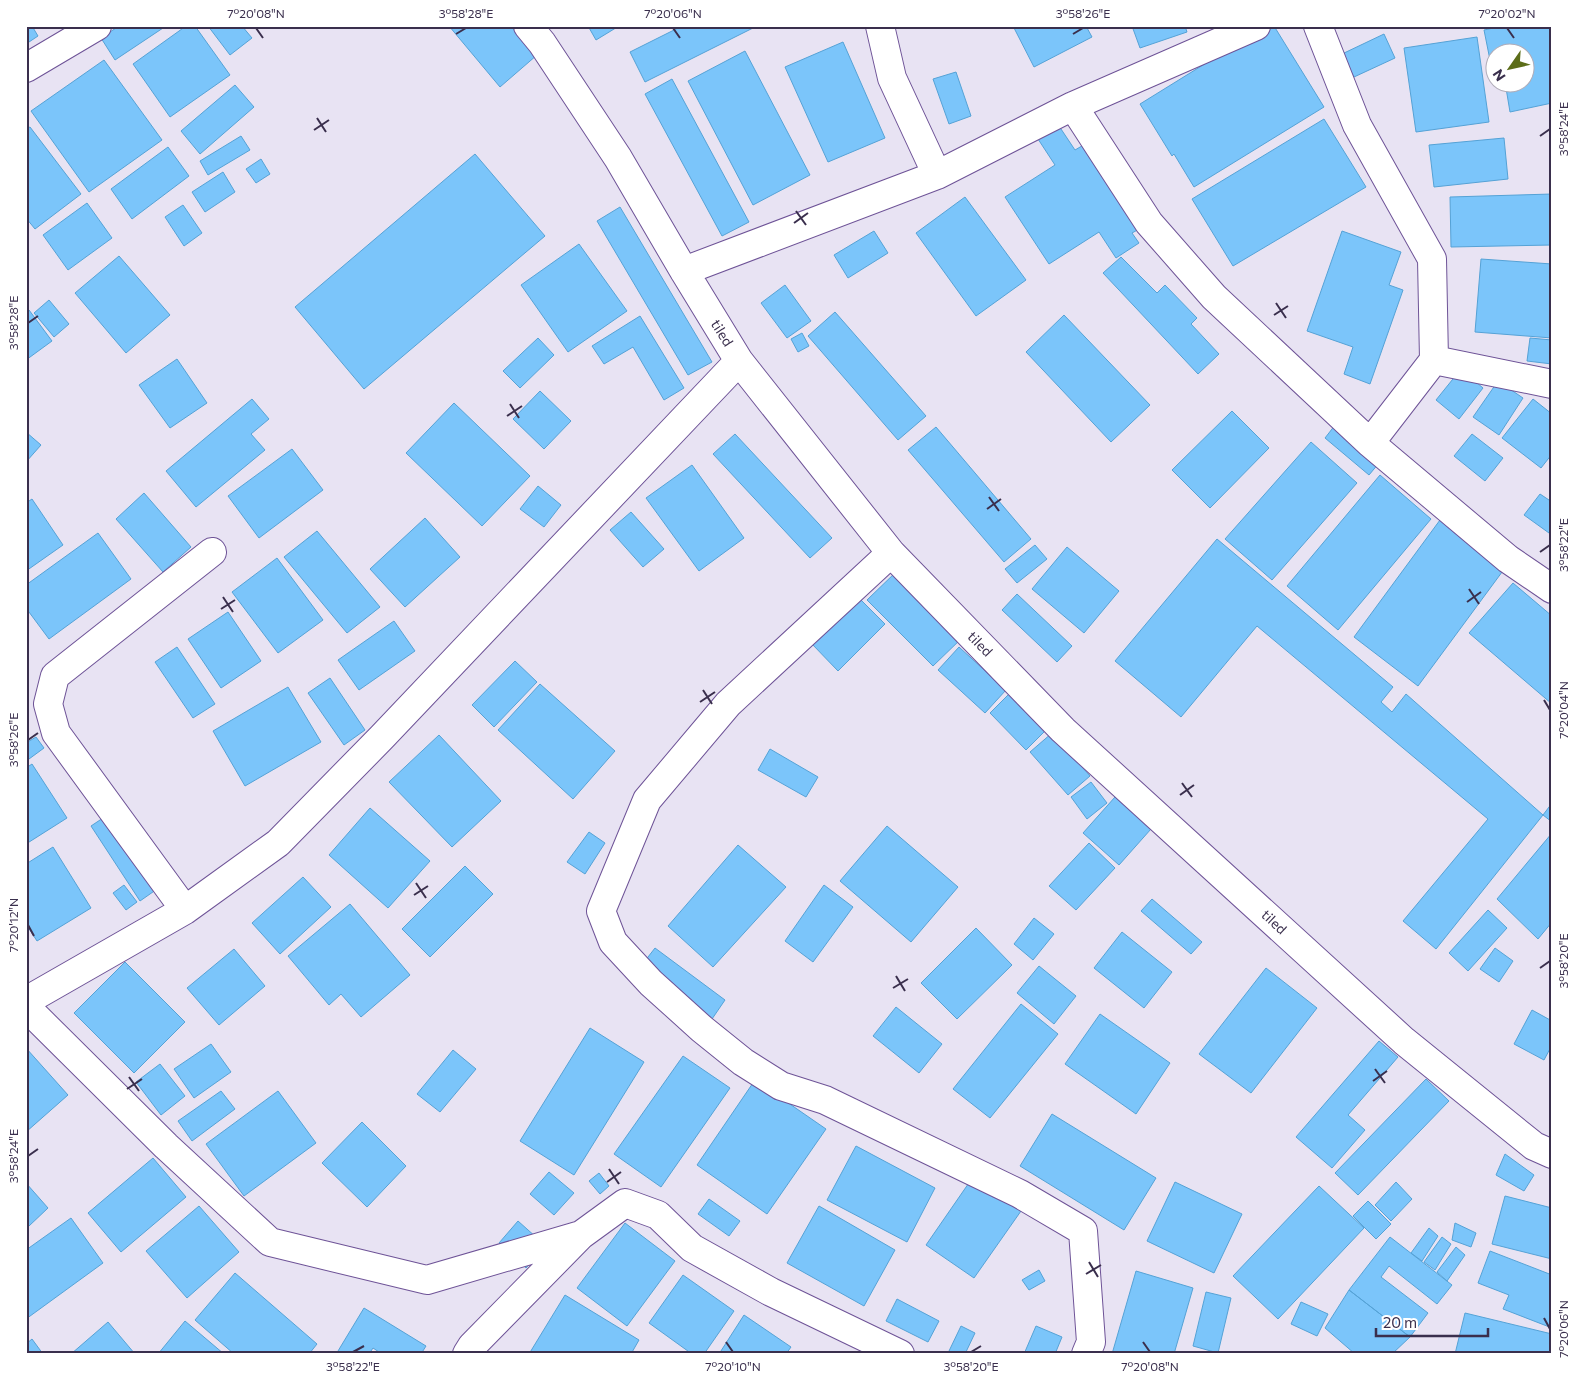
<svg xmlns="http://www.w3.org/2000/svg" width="1578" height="1380" viewBox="0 0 1578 1380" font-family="Commissioner,sans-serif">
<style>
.building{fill:#7bc5fa;stroke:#55a2d6}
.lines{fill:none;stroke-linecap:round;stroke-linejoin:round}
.street-casing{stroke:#6e5397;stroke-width:30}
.street{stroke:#fff;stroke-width:28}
.ticks{fill:none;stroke:#3a2f4d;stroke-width:2}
.labels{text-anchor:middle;stroke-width:4.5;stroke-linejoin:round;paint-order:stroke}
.street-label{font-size:14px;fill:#3a2f4d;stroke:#fff}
.neatline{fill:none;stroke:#3a2f4d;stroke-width:2}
.ticks-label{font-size:12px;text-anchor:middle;fill:#3a2f4d}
</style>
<rect width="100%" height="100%" fill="#e8e3f3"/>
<path class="building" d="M 26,26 L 32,26 L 38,36 L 26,44 Z
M 119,26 L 166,26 L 115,60 L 101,38 Z
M 186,26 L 195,26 L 230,75 L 170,117 L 133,64 Z
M 208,26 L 242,26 L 252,38 L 230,55 Z
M 449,26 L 513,26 L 537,55 L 500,87 Z
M 588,26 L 619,26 L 596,40 Z
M 682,26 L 757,26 L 645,82 L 630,52 Z
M 1013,26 L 1086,26 L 1092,37 L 1034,67 Z
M 1132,26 L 1185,26 L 1187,32 L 1140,48 Z
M 1266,26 L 1274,26 L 1324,107 L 1194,187 L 1174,154 L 1172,156 L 1140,104 Z
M 1503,26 L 1549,26 L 1552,39 L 1552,103 L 1510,112 L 1505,82 L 1526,82 L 1526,52 L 1496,52 L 1496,64 L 1491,65 L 1484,30 Z
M 1384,34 L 1395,58 L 1354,77 L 1342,54 Z
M 1477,37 L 1489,122 L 1416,132 L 1404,48 Z
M 843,42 L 885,138 L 828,162 L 785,67 Z
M 745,51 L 810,175 L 753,205 L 688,81 Z
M 104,60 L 162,140 L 89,192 L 31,111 Z
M 956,72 L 971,116 L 949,124 L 933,79 Z
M 672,79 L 749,222 L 722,236 L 645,94 Z
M 235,85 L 254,107 L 200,154 L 181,131 Z
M 1324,119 L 1366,187 L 1233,266 L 1192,199 Z
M 1059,126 L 1075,150 L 1087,143 L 1141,228 L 1132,233 L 1139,243 L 1116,258 L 1099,232 L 1049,264 L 1005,197 L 1055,165 L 1038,139 Z
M 30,127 L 81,194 L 35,229 L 26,218 L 26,129 Z
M 241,136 L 250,150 L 208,175 L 200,161 Z
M 1504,138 L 1508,179 L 1434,187 L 1429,145 Z
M 168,147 L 189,176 L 132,219 L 111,189 Z
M 475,154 L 545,236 L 364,389 L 295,307 Z
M 261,159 L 270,174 L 256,183 L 246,169 Z
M 223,172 L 235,192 L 205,212 L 192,192 Z
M 1552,194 L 1552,245 L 1451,247 L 1450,197 Z
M 965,197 L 1026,280 L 976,316 L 916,233 Z
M 87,203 L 112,238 L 68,270 L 43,235 Z
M 183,205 L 202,233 L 184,246 L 165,217 Z
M 620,207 L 712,362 L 688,375 L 597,221 Z
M 874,231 L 888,253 L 848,278 L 834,255 Z
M 1342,231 L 1401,252 L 1389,285 L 1403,290 L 1370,384 L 1344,374 L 1353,347 L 1307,331 Z
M 579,244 L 627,311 L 568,352 L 521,285 Z
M 119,256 L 170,315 L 126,353 L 75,293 Z
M 1121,257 L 1157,293 L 1165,285 L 1197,318 L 1191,324 L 1219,354 L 1198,374 L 1103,273 Z
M 1481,259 L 1552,264 L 1552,338 L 1475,332 Z
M 785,285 L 811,321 L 787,338 L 761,303 Z
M 49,300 L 69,324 L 54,337 L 34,313 Z
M 29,310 L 52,341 L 26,360 L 26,312 Z
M 835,312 L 926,416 L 898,440 L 808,336 Z
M 1064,315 L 1150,405 L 1111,442 L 1026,352 Z
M 640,316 L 684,388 L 664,400 L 633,347 L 604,364 L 592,346 Z
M 802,333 L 809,346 L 798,352 L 791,339 Z
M 538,338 L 554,355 L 520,388 L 503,371 Z
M 1530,338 L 1552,340 L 1552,364 L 1527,361 Z
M 177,359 L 207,403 L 170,428 L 139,385 Z
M 1461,369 L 1483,388 L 1459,419 L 1436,400 Z
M 1498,381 L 1523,398 L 1499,435 L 1473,417 Z
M 540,391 L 571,421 L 544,449 L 513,419 Z
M 252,399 L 269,419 L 251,434 L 265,450 L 196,507 L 166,471 Z
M 1533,399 L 1552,414 L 1552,454 L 1541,468 L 1502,438 Z
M 454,403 L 530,476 L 482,526 L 406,453 Z
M 1232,411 L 1269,448 L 1210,508 L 1172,470 Z
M 1339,420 L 1384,457 L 1369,475 L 1325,438 Z
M 936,427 L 1031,539 L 1004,562 L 908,450 Z
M 26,432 L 41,445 L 26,462 Z
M 735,434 L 832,538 L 810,558 L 713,454 Z
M 1472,434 L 1503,458 L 1485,481 L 1454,456 Z
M 1311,442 L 1357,483 L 1272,580 L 1225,539 Z
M 292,449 L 323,490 L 259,538 L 228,496 Z
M 692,465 L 744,538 L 699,571 L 646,498 Z
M 1380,475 L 1431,519 L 1338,630 L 1287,586 Z
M 538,486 L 561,505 L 544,527 L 520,509 Z
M 144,493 L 191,547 L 163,572 L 116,519 Z
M 1540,494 L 1552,502 L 1552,529 L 1549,533 L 1524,515 Z
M 32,499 L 63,545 L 26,571 L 26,503 Z
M 631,512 L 664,549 L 643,567 L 610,530 Z
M 425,518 L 460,557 L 405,607 L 370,569 Z
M 1440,520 L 1505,568 L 1418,686 L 1354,637 Z
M 317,531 L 380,607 L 347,633 L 284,557 Z
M 98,533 L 131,579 L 49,639 L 26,608 L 26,585 Z
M 1217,539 L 1393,687 L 1381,702 L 1392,712 L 1406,694 L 1543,815 L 1436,949 L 1403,921 L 1488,819 L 1257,626 L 1181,717 L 1115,661 Z
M 1035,545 L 1047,559 L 1017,583 L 1005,569 Z
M 1067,547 L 1119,591 L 1084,633 L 1032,589 Z
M 277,558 L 323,620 L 278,653 L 232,592 Z
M 897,571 L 962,638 L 933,666 L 867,600 Z
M 1513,583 L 1552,616 L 1552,704 L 1469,633 Z
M 1017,594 L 1072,646 L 1057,662 L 1002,610 Z
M 859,598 L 885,624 L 838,671 L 812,644 Z
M 228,612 L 261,661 L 221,688 L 188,639 Z
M 394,621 L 415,651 L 359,690 L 338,660 Z
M 177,647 L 215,704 L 193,718 L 155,662 Z
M 959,647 L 1006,690 L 985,713 L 938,670 Z
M 515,661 L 537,682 L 494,727 L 472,705 Z
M 330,678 L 365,730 L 344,745 L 308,693 Z
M 540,684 L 615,751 L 573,799 L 498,730 Z
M 288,687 L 321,742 L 245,786 L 213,731 Z
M 1009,694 L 1045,731 L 1026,750 L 990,713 Z
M 1052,733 L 1090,776 L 1068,795 L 1030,752 Z
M 439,735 L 501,801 L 452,847 L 389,782 Z
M 36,737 L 44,748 L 29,759 L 26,755 L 26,743 Z
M 770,749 L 818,777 L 806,797 L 758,770 Z
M 32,764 L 67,818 L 26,844 L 26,768 Z
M 1091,782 L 1107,803 L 1087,819 L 1071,797 Z
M 1115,797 L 1151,829 L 1119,865 L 1083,833 Z
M 1552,803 L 1552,822 L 1543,815 Z
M 370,808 L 430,861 L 388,908 L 329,855 Z
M 112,812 L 160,887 L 140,901 L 91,826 Z
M 887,826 L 958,887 L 911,942 L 840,881 Z
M 589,832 L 605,843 L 585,874 L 567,862 Z
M 1552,833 L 1552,922 L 1538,939 L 1497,899 Z
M 1089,843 L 1115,868 L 1076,910 L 1049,886 Z
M 738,845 L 786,887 L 713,967 L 668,926 Z
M 53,847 L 91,908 L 37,941 L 26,924 L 26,864 Z
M 465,866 L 493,894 L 430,957 L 402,929 Z
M 303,877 L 331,907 L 280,954 L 252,923 Z
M 124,885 L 137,902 L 126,910 L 113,893 Z
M 824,885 L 853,907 L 813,962 L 785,941 Z
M 1152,899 L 1202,942 L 1191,954 L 1141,911 Z
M 350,904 L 410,975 L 361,1017 L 341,994 L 329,1005 L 288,956 Z
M 1488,910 L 1507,928 L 1468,971 L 1449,953 Z
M 1034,918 L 1054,934 L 1033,960 L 1014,944 Z
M 976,928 L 1012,965 L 957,1019 L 921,983 Z
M 1122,932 L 1172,972 L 1144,1008 L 1094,968 Z
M 655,948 L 725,1000 L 712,1019 L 641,966 Z
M 1495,948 L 1513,961 L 1499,982 L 1480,969 Z
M 234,949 L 265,986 L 219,1025 L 187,988 Z
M 125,962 L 185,1022 L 134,1073 L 74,1013 Z
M 1039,966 L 1076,996 L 1054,1024 L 1017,993 Z
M 1266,968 L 1317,1008 L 1251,1093 L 1199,1054 Z
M 1021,1004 L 1058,1034 L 990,1118 L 953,1089 Z
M 896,1007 L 942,1044 L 919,1073 L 873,1036 Z
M 1532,1010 L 1552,1021 L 1552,1045 L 1544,1060 L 1514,1044 Z
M 1100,1014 L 1170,1063 L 1136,1114 L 1065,1064 Z
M 590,1028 L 644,1062 L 574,1175 L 520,1141 Z
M 1379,1041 L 1398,1057 L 1348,1115 L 1365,1130 L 1332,1168 L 1296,1137 Z
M 211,1044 L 231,1072 L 194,1098 L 174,1069 Z
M 26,1048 L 68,1095 L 26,1132 Z
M 453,1050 L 476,1069 L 440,1112 L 417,1094 Z
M 683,1056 L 730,1088 L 661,1187 L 614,1154 Z
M 160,1064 L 185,1096 L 161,1115 L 136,1082 Z
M 1426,1079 L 1449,1101 L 1358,1195 L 1335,1173 Z
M 755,1080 L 826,1129 L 767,1214 L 697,1165 Z
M 221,1091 L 235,1109 L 192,1141 L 178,1121 Z
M 278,1091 L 316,1143 L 244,1196 L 206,1144 Z
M 1052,1114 L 1156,1178 L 1124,1230 L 1020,1166 Z
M 362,1122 L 406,1166 L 367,1207 L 322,1163 Z
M 856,1146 L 935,1188 L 907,1242 L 827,1200 Z
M 1505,1154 L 1534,1175 L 1524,1191 L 1496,1175 Z
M 153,1158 L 186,1197 L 121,1252 L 88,1213 Z
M 549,1172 L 574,1193 L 554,1215 L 530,1194 Z
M 599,1173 L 609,1186 L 600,1194 L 589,1181 Z
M 973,1177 L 1021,1211 L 974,1278 L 926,1245 Z
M 1175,1182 L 1242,1214 L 1214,1273 L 1147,1241 Z
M 1396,1182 L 1412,1199 L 1391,1221 L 1375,1205 Z
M 26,1183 L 48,1208 L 29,1226 L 26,1223 Z
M 1319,1186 L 1364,1228 L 1278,1319 L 1233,1276 Z
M 1505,1196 L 1552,1208 L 1552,1259 L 1492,1244 Z
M 709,1199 L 740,1221 L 729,1236 L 698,1214 Z
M 1368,1201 L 1391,1224 L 1376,1239 L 1353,1216 Z
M 199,1206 L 239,1252 L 187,1298 L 146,1251 Z
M 819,1206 L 895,1250 L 864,1306 L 787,1263 Z
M 71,1218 L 103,1263 L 26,1319 L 26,1250 Z
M 518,1221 L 546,1246 L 526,1268 L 499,1243 Z
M 625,1223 L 675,1261 L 627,1326 L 577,1288 Z
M 1455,1223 L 1476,1233 L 1471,1247 L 1452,1240 Z
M 1429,1228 L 1438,1236 L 1422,1261 L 1411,1253 Z
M 1390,1237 L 1452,1285 L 1437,1304 L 1389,1266 L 1381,1277 L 1428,1313 L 1410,1337 L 1349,1290 Z
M 1442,1237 L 1451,1244 L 1435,1270 L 1424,1262 Z
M 1456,1247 L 1465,1255 L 1447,1281 L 1437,1272 Z
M 1490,1251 L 1552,1275 L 1552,1328 L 1503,1309 L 1509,1295 L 1478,1283 Z
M 1039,1270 L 1045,1281 L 1029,1290 L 1022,1280 Z
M 1136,1271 L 1193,1288 L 1174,1354 L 1112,1354 Z
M 235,1273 L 317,1344 L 309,1354 L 234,1354 L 195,1320 Z
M 683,1275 L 734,1311 L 704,1354 L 692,1354 L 649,1323 Z
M 1349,1290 L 1410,1337 L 1392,1354 L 1355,1354 L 1325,1328 Z
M 1206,1292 L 1231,1298 L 1218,1353 L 1193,1346 Z
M 565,1295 L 639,1340 L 631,1354 L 529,1354 Z
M 897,1299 L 939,1321 L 928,1342 L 886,1321 Z
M 1301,1302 L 1328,1314 L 1317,1336 L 1291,1324 Z
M 364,1308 L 426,1346 L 421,1354 L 382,1354 L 373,1348 L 369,1354 L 343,1354 L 338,1351 Z
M 1465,1313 L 1552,1334 L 1552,1354 L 1455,1354 Z
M 744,1315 L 791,1347 L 786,1354 L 719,1354 Z
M 185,1321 L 224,1354 L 158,1354 Z
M 108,1322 L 135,1354 L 71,1354 Z
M 961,1326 L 975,1333 L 965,1354 L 956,1354 L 949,1351 Z
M 1036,1326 L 1062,1337 L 1055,1354 L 1024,1354 Z
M 32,1339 L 43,1354 L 26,1354 L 26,1344 Z"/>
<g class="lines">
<defs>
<path id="street" d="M 528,26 L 542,43 L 618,158 L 684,271 L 739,361 L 891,553 L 1063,730 L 1404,1041 L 1534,1146 L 1552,1154
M 880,26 L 892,78 L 937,175
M 1318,26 L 1357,125 L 1432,259 L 1434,360 L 1370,443
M 26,68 L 97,26
M 1073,106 L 1149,223 L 1214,297 L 1370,443 L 1508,559 L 1552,589
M 684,271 L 937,175 L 1073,106 L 1256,26
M 1434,360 L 1552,384
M 891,553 L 728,704 L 647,800 L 601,911 L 613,942 L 651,983 L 702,1029 L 743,1062 L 781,1086 L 825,1100 L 1020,1194 L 1083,1231 L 1091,1342 L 1086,1354
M 185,910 L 56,733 L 48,704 L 55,676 L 212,552
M 26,1001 L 185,910 L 278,843 L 382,737 L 739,361
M 26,1007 L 166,1146 L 270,1242 L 427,1280 L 581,1235
M 467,1354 L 472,1346 L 581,1235 L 625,1203 L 658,1215 L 692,1248 L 771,1292 L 900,1354"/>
</defs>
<use href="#street" class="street-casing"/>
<use href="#street" class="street"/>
</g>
<path class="ticks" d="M 256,28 L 263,38M 673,28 L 680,38M 1507,28 L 1514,38M 456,34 L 466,28M 1073,34 L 1083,28M 317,118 L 326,132M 314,130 L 329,120M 1540,136 L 1550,129M 796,211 L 806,225M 794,223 L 808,213M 1276,303 L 1286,318M 1274,315 L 1288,306M 28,323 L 38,316M 510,404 L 519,418M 507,416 L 522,406M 989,497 L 999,511M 987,509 L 1001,499M 1540,552 L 1550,545M 1469,589 L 1479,604M 223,597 L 233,612M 1467,602 L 1481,592M 221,609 L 235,600M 703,690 L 712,704M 1544,700 L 1550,710M 700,702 L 715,692M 28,740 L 38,733M 1182,783 L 1192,797M 1180,795 L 1194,785M 416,883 L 426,898M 414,895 L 428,886M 28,925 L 34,936M 1540,968 L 1550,961M 896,976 L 905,991M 893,988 L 908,979M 1375,1069 L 1385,1083M 129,1077 L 139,1091M 1373,1081 L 1387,1071M 127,1089 L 142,1079M 28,1156 L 38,1149M 609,1169 L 619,1184M 607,1182 L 621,1172M 1089,1262 L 1098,1277M 1086,1274 L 1101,1265M 1544,1318 L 1550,1329M 726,1342 L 733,1352M 1143,1342 L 1150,1352M 353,1352 L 364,1346M 971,1352 L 981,1346"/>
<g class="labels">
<g class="street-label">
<text transform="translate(722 333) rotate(58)" y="5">tiled</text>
<text transform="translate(980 644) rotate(46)" y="5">tiled</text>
<text transform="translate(1274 922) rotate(43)" y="5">tiled</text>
</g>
</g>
<rect width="1578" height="1380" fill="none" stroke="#ffffff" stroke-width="55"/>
<g transform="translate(1510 68) rotate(236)"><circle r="24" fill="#ffffff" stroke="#b0acb8"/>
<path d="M0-4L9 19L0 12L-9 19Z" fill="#5c6d19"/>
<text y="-8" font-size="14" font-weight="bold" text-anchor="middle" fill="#3a2f4d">N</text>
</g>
<path d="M1376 1328v8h112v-8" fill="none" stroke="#3a2f4d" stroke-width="2.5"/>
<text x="1383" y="1328" font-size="15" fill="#3a2f4d" stroke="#ffffff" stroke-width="4" paint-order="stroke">20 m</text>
<rect x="28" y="28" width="1522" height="1324" class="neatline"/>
<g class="ticks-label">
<text x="256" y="18">7°20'08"N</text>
<text x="466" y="18">3°58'28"E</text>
<text x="673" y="18">7°20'06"N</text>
<text x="1083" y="18">3°58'26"E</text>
<text x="1507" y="18">7°20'02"N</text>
<text transform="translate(1564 129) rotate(-90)" y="4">3°58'24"E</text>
<text transform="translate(14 323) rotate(-90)" y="4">3°58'28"E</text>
<text transform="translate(1564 545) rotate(-90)" y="4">3°58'22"E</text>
<text transform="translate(1564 710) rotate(-90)" y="4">7°20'04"N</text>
<text transform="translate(14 740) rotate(-90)" y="4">3°58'26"E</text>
<text transform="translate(14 925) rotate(-90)" y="4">7°20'12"N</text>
<text transform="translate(1564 961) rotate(-90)" y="4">3°58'20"E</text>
<text transform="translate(14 1156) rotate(-90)" y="4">3°58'24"E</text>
<text transform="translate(1564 1329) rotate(-90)" y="4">7°20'06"N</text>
<text x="353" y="1371">3°58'22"E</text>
<text x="733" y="1371">7°20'10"N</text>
<text x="971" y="1371">3°58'20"E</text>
<text x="1150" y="1371">7°20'08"N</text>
</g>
</svg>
